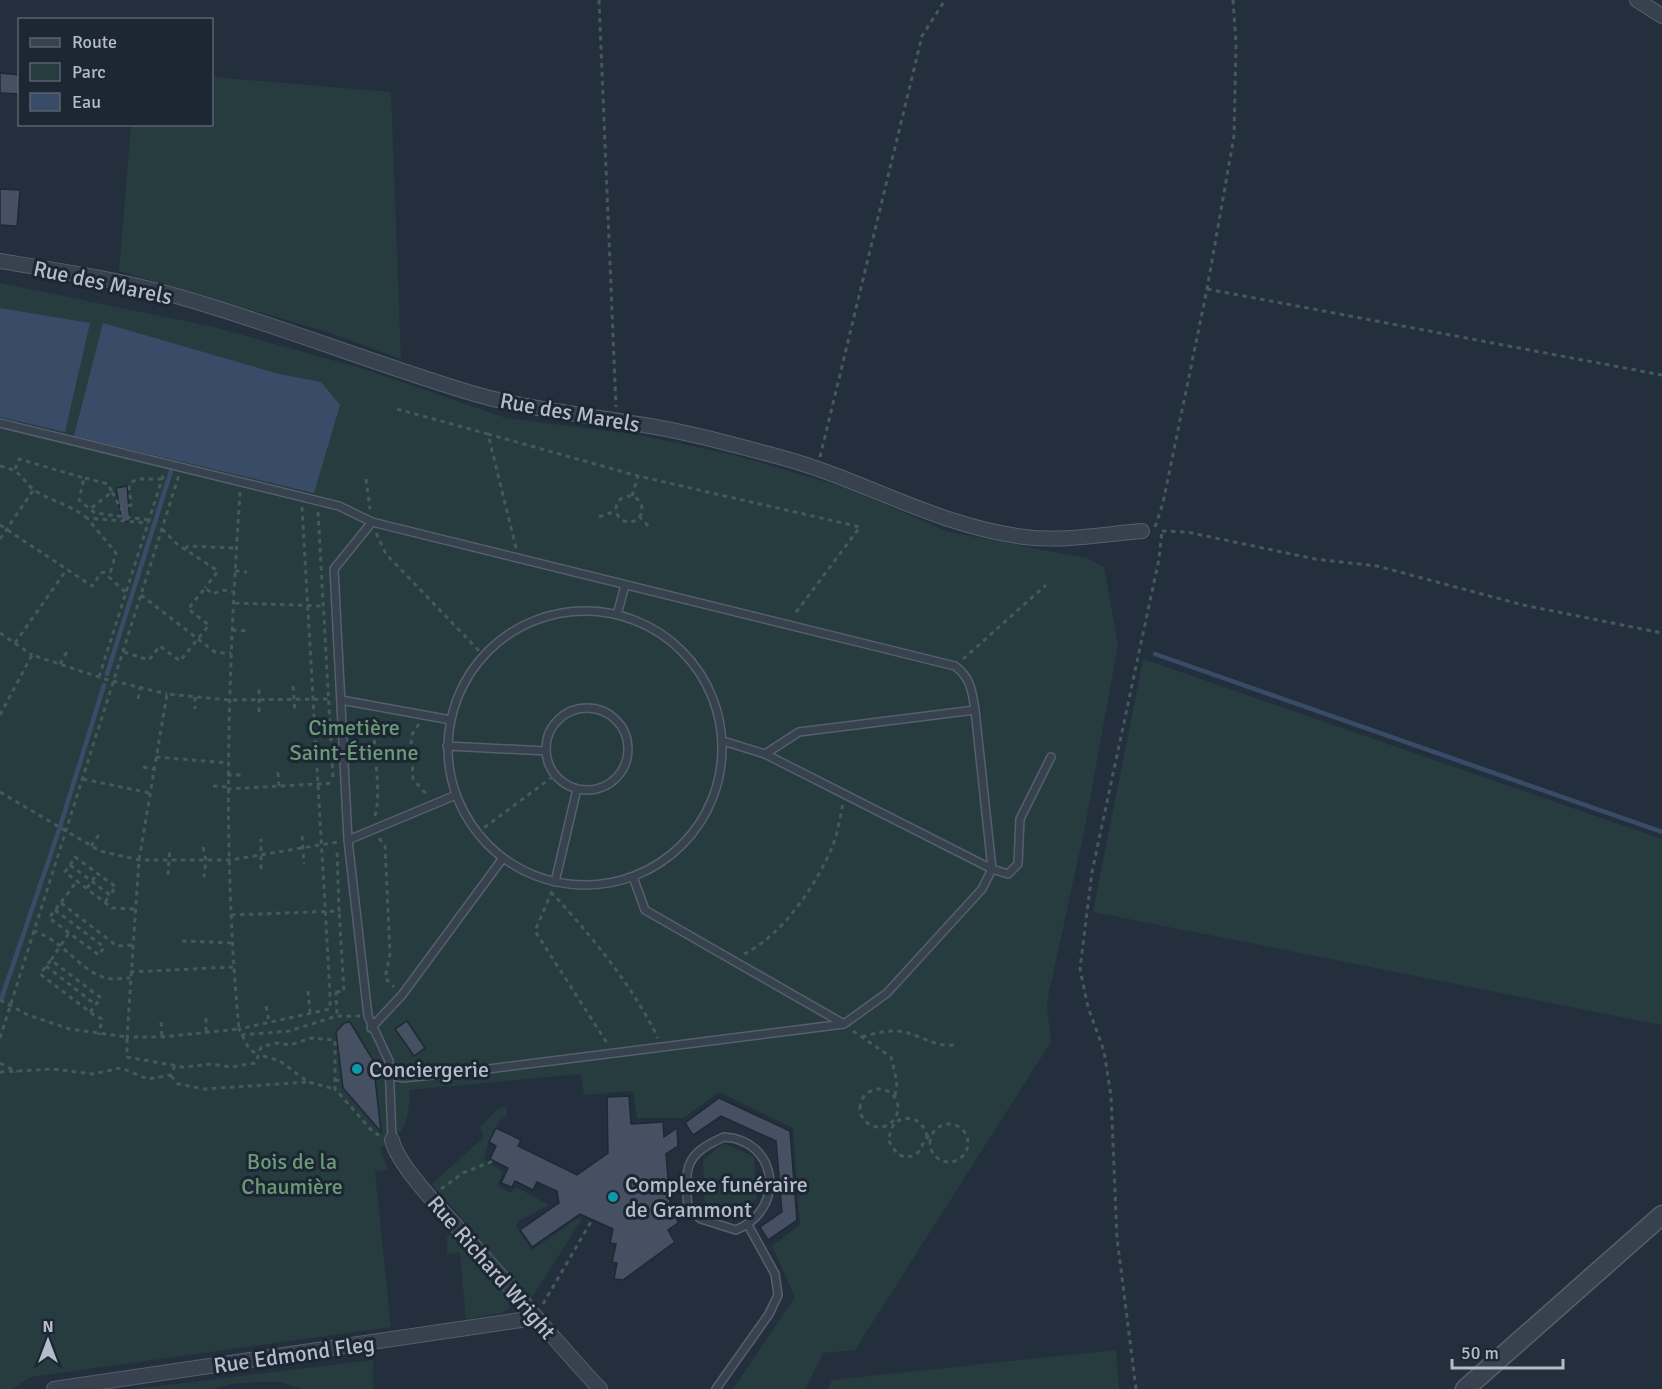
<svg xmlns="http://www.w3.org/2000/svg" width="1662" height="1389" viewBox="0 0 1662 1389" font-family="Signika,sans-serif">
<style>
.green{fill:#263c3f}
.water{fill:#394c67}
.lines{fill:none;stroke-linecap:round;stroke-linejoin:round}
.stream{stroke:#394c67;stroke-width:4.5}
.building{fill:#455162;stroke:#1f2835;stroke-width:1.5}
.service-casing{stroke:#565f6c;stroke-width:10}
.minor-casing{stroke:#565f6c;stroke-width:16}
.tertiary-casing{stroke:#565f6c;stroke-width:21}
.path{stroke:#44595c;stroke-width:3;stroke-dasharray:4.5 4.5;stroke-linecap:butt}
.service{stroke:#38414e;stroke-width:7}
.minor{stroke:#38414e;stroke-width:14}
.tertiary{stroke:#38414e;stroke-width:18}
.culture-dot{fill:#0f9aa8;stroke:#1d2633;stroke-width:2}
.labels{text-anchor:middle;stroke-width:6;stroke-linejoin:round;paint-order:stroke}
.street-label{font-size:22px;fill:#b4bcc9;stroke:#1d2633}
.park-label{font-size:22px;fill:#6b9a76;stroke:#1d2633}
.poi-label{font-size:22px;fill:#b4bcc9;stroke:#1d2633;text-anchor:start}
</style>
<rect width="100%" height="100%" fill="#242f3e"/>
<path class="green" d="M 212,77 L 391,92 L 401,359 L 327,332 L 119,271 L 131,125 L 212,124 Z
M 0,283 L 214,327 L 364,369 L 506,418 L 634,434 L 734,455 L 844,487 L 949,532 L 1086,558 L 1104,567 L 1118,645 L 1085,827 L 1049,993 L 1047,1007 L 1051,1042 L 855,1350 L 823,1353 L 805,1389 L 733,1389 L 795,1297 L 772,1246 L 800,1225 L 793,1128 L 719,1092 L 684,1118 L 637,1118 L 633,1091 L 584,1095 L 581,1074 L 410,1090 C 408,1121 408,1131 380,1148 L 388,1170 L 375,1172 L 391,1327 L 30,1377 L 13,1389 L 0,1389 Z
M 1143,659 L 1662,839 L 1662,1025 L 1093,912 Z
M 506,1107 L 507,1116 L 502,1117 C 492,1131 487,1144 484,1160 L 503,1171 L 498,1186 L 511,1193 L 516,1187 L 549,1205 L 519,1221 L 516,1226 L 532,1250 L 578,1218 L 582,1219 L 531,1299 L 432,1184 L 484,1137 L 480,1127 L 499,1108 Z
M 723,1143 L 754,1157 L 757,1199 L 729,1220 L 705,1212 L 703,1160 Z
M 454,1232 L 510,1296 L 510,1307 L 502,1313 L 466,1319 L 460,1253 L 447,1254 L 447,1236 Z
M 1116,1350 L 1119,1389 L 828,1389 L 832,1380 Z
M 373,1360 L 373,1389 L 303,1389 L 279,1382 L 256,1382 L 231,1384 L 211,1389 L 133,1389 Z"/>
<path class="water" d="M 0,308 L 90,323 L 65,432 L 0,417 Z
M 103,323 L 279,374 L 321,382 L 340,405 L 314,493 L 74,436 Z"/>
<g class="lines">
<path class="stream" d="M 1155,654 L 1662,832
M 107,674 L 171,471
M 1,1000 L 60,827 L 104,685"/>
</g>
<path class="building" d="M 0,73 L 20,75 L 20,94 L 0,93 Z
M 0,189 L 20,190 L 17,226 L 0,225 Z
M 127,486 L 130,521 L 122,522 L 116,488 Z
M 407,1021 L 425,1048 L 414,1056 L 395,1029 Z
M 350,1022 L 373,1060 L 381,1132 L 343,1088 L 336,1032 L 344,1023 Z
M 629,1096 L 631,1124 L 663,1122 L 664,1137 L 677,1128 L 678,1146 L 666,1154 L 670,1204 L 676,1203 L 678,1223 L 668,1230 L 675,1242 L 623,1280 L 614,1279 L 617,1263 L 612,1262 L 616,1244 L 610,1243 L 613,1229 L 580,1214 L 532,1247 L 520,1230 L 559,1203 L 557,1191 L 537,1182 L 533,1190 L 515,1181 L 512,1187 L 501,1183 L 508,1168 L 490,1159 L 496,1146 L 489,1142 L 496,1128 L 521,1140 L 518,1146 L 577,1175 L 608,1153 L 607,1097 Z
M 719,1098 L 790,1131 L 797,1220 L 768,1240 L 760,1227 L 782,1212 L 776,1141 L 721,1116 L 693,1135 L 685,1123 Z"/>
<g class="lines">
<defs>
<path id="service" d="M 0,423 L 339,506 L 372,522
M448 748a137 137 0 1 1 274 0a137 137 0 1 1-274 0Z
M 617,615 L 625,585
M 341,700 L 451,720
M546 749a41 41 0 1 1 82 0a41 41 0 1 1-82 0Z
M 723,741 L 765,754 L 992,869 L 1008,874 L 1018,864 L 1020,819 L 1051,757
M 447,746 L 546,751
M 765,754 L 799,732 L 975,710
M 348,840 L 456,795
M 633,877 L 645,910 L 844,1024
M 555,882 L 577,789
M 371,1028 L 402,995 L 503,858
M 389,1075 L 402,1078 L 464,1072 L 844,1024 L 887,993 L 982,889 L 992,869 L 975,710 C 972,691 971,678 955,666 L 372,522 L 334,569 L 348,840 L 368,1016 L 389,1061 L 392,1140
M 724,1137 C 778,1140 787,1209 736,1230 L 701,1219 L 688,1209 C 685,1168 683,1155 724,1137 Z
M 716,1389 L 769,1314 L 778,1295 L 775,1274 L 748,1225"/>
<path id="minor" d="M 1637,0 L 1662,16
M 0,261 C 61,271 121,280 180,297 C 278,325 372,363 468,392 C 524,409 580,414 638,424 C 684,431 731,444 776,456 C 861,478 936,526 1024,537 C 1063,542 1104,534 1142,531
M 392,1140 C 399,1170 455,1223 476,1248 C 518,1295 557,1343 600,1389
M 54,1389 L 534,1318"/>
<path id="tertiary" d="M 1465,1389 L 1662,1215"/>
</defs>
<use href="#service" class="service-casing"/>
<use href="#minor" class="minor-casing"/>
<use href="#tertiary" class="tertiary-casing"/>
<path class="path" d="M 599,0 L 616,407
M 1207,289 L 1662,375
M 397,409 L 488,434
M 820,457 L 922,36 L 945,0
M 0,466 C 25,471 20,481 37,492 C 54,502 71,505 87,518
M 15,469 L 19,459 L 84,478 L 79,500 L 95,513 L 149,520
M 85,478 L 108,484 L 112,492 L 90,509
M 366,479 L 370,509
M 112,492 L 121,509 L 131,505 L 129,485 L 136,479 L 162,479
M 240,492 C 228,671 222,850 239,1029 L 162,1037 L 127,1037 L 139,860 L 167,694 L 229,700 L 332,699
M 632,496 L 638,476
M616 509a13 13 0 1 1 26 0a13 13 0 1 1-26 0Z
M 302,507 L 330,993
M 318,512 L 333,778
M 639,516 L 651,529
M 599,517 L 616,511
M 0,525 L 92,586 L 101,573 L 112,571
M 1155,527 L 1163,503 L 1207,289 L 1234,136 L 1236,43 L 1233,0
M 162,529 L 177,544 L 218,571 L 205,588
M 1162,531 L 1187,532 L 1315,559 L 1377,566 L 1523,605 L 1662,633
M 376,533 L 386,554 L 485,657
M 0,539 L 34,489
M 516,548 L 488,434 L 638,476 L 860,527 L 794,615
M 185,549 L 188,546 L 236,548
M 235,571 L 247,572
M 125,592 L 109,577 L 116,553 L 87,518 L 148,523
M 141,595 L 216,653 L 231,653
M 235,603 L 323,606
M 232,630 L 250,631
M 0,633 L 32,655
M 15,643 L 67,569
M 124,652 L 149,660 L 160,646 L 180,661 L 209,625 L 188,609 L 205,588 L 213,594 L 222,590 L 234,592
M 963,659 L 1046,585
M 60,664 L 69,648
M 99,677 L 164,473
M 293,686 L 295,712
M 195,697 L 195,709
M 138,699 L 140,688
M 259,712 L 259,686
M 0,715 L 32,655 L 105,679 L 167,694
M 419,724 L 411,736 L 413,779 L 428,796
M 156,757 L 228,763
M 143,767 L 154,769
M 227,775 L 241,775
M 83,779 L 150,793
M 213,786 L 227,787
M 279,786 L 278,773 L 281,773
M 227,789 L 333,783
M 0,792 L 100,851 L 139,860 L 230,860 L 338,842
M 375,816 C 383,783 370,749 376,716
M 477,833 L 555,775
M 302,836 L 304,864
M 379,838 L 385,846 L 390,954 L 385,978 L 394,987
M 91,846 L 100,833
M 203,847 L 206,860 L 204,877
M 70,865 L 75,857 L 116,887 L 110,895
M 261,869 L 261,839
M 168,875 L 170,848
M 87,888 L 97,874
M 552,891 L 535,931 L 607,1043
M 551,892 C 591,935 632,985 658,1038
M 105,902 L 110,895 L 70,865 L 65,872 L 112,908 L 134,909
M 61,903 L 117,946 L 132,945
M 55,910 L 104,947 L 99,955 L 49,918 L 77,881
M 231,915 L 339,911 L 337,850
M 33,931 C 63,939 79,971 106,978 C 113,980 123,978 130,978
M 182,941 L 232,943
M 744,954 C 783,935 817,884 833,845 C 838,832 840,817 843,804
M 51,960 L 69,933
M 46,966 L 96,1005
M 130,972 L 233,967
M 308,991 L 310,1013
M 336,992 L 344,991 L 339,911
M 0,1000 L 28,1015 L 70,1029 L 127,1037 L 127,1057 L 183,1067 L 211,1064 L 231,1067 L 256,1063 L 261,1047 L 276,1043 L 290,1045 L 311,1038 L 335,1040 L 335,1089 L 374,1133 L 379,1135
M 266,1006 L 269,1022
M 90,1012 L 101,998 L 51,960 L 40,974 L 94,1015 L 102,1019 L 99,1035
M 206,1018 L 206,1033
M 161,1022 L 162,1037
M 853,1031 L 891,1057 L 897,1082 L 895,1096
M 241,1035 L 289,1031 L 337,1016 L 360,1016
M 862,1037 C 876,1033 890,1029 904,1032 C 922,1036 935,1047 954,1045
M 0,1038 L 179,475
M 255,1053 L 249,1049 L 239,1029 L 330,1009 L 330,993 L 336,992 L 337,1016
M 263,1056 L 280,1061 L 308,1082 L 335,1089
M 0,1063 L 17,1072
M 0,1072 L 53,1069 L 93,1074 L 121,1068 L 148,1079 L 171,1075 L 175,1066
M 171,1076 L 178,1084 L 204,1089 L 308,1082
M 335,1080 L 342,1081
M860 1108a19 19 0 1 1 38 0a19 19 0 1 1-38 0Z
M930 1143a19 19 0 1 1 38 0a19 19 0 1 1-38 0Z
M 927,1137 C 924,1120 909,1113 894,1123 L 888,1140 L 898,1155 C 924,1162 918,1143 931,1134
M 441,1189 L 463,1173 L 493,1161
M 543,1304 L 592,1220
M 1136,1389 L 1117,1238 L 1111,1096 L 1104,1051 L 1088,1007 L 1080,969 L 1092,872 L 1159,559 L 1162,531"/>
<use href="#service" class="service"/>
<use href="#minor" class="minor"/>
<use href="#tertiary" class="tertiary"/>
</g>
<g class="culture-dot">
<circle cx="357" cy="1069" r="6"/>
<circle cx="613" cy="1197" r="6"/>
</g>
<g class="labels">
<g class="street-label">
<text transform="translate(103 282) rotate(12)" y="8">Rue des Marels</text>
<text transform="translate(570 412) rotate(10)" y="8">Rue des Marels</text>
<text transform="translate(492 1267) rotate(49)" y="8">Rue Richard Wright</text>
<text transform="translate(294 1354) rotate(-8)" y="8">Rue Edmond Fleg</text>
</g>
<g class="park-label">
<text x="354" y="735">Cimetière<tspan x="354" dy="25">Saint-Étienne</tspan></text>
<text x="292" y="1169">Bois de la<tspan x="292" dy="25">Chaumière</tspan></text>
</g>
<g class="poi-label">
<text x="369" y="1077">Conciergerie</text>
<text x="625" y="1192">Complexe funéraire<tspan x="625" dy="25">de Grammont</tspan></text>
</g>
</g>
<rect x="18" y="18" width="195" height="108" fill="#1d2633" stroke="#59626f" stroke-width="1.5"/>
<rect x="30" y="38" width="30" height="9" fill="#38414e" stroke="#59626f" stroke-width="1.5"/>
<text x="72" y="48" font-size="18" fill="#b4bcc9">Route</text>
<rect x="30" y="63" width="30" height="18" fill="#263c3f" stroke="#59626f" stroke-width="1.5"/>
<text x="72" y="78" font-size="18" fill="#b4bcc9">Parc</text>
<rect x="30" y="93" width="30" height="18" fill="#394c67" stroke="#59626f" stroke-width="1.5"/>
<text x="72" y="108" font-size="18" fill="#b4bcc9">Eau</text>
<g transform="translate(48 1341)" stroke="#1d2633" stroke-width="4.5" paint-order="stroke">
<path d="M0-4.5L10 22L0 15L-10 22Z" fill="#b4bcc9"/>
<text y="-9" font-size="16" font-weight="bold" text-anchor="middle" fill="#b4bcc9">N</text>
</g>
<path d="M1452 1359v9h111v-9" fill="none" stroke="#b4bcc9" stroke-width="3"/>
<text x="1461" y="1359" font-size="18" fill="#b4bcc9" stroke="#1d2633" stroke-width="4.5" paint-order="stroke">50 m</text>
</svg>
